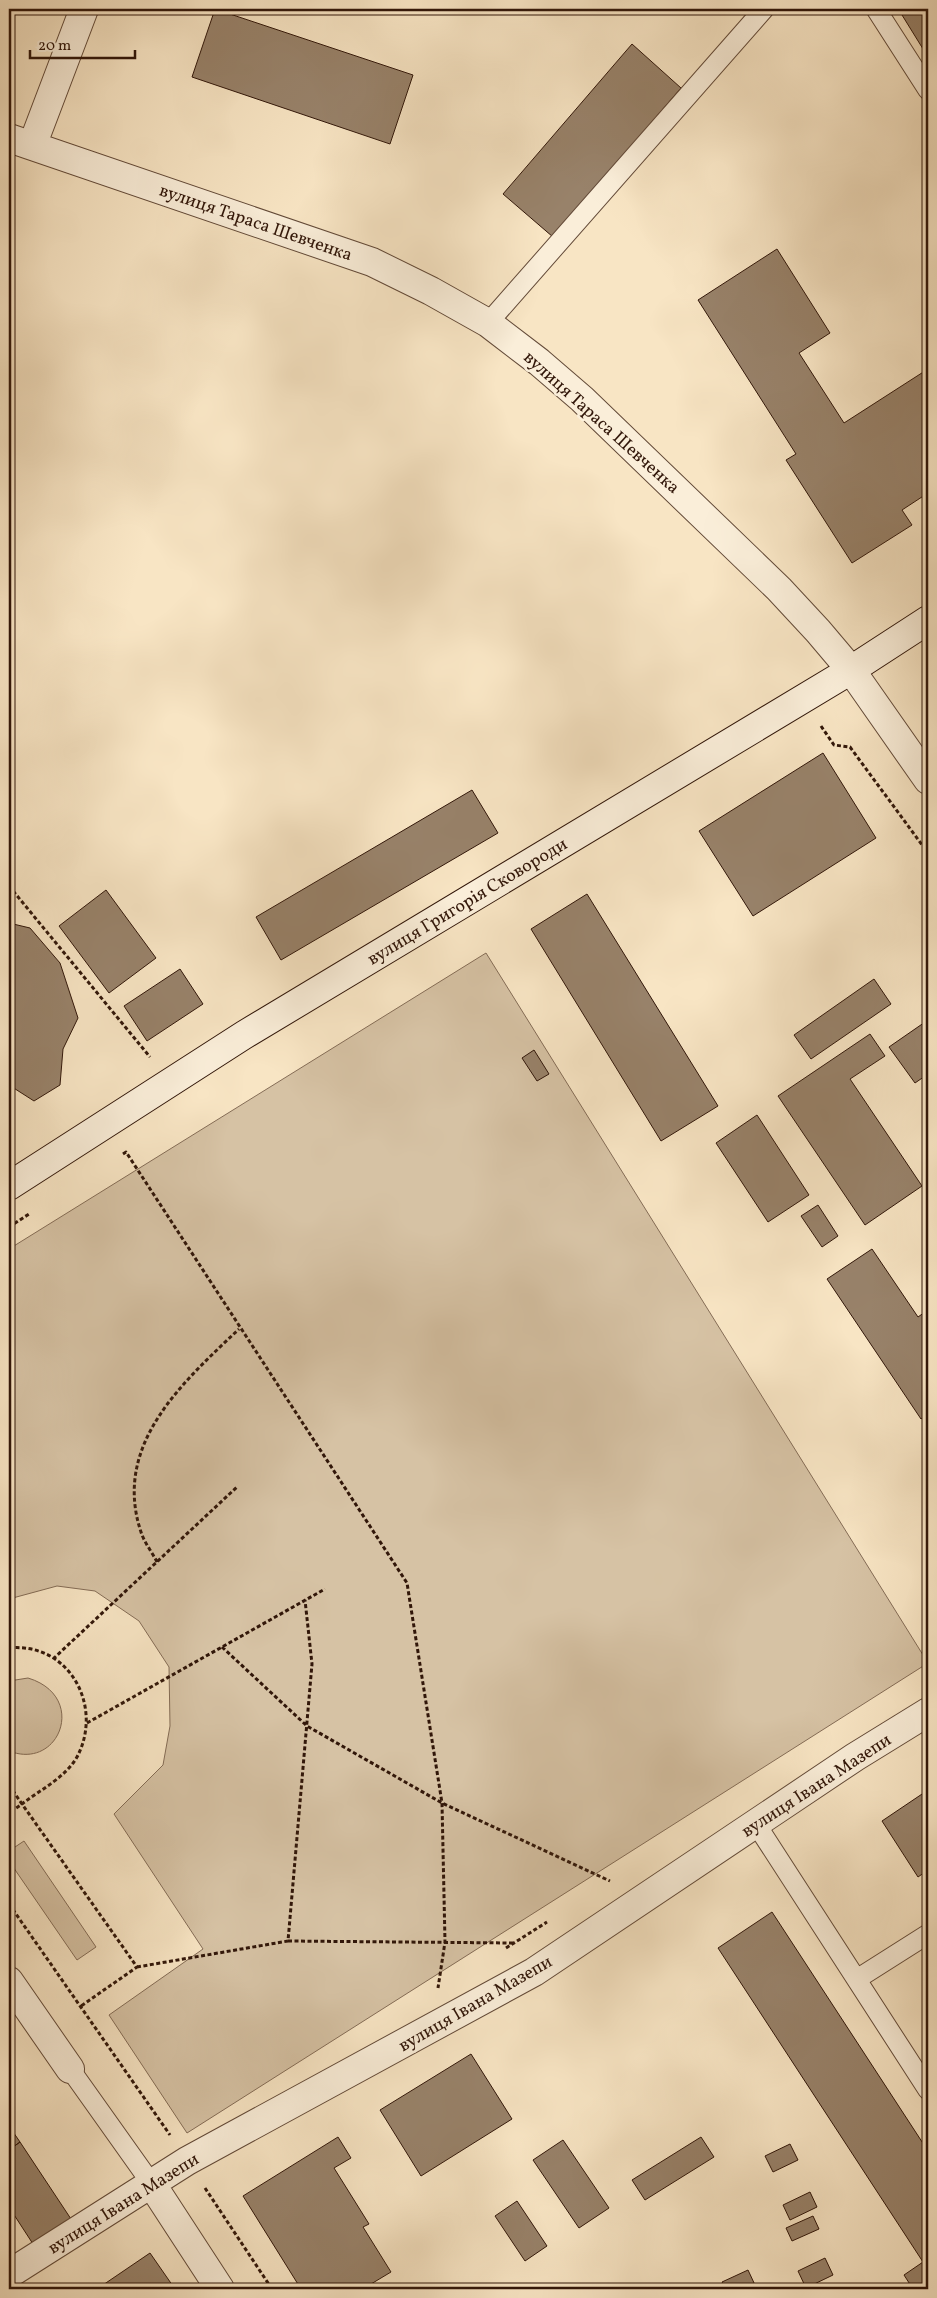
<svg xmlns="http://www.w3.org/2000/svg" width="937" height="2298" viewBox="0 0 937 2298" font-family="Vollkorn,serif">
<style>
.green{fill:#d6c2a4;stroke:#846c56}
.building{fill:#98826a;stroke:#311609}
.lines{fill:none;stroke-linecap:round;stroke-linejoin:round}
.lane-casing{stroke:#634a38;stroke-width:21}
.street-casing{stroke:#634a38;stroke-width:30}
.secondary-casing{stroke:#311609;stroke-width:30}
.path{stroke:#311609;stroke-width:3;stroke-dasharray:4 2.5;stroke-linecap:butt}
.lane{stroke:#faeed9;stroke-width:19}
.street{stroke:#faeed9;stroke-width:28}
.secondary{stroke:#faeed9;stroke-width:28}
.labels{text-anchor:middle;stroke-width:5;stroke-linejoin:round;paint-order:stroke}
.street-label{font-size:18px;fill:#311609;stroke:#faeed9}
</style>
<rect width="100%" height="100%" fill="#f8e5c4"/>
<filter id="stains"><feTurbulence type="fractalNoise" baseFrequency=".004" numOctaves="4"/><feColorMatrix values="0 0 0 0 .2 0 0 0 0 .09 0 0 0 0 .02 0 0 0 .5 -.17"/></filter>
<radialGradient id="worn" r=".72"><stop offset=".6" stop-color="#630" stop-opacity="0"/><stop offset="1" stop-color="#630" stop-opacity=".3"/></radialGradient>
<path class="green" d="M 486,953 L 928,1663 L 187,2133 L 109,2015 L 203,1949 L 114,1814 L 163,1765 L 170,1726 L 169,1667 L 139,1621 L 95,1591 L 57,1586 L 9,1599 L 9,1249 Z
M 28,1678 C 88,1696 60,1771 9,1751 L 9,1681 Z
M 24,1841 L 96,1947 L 77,1960 L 9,1861 L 9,1851 Z"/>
<path class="building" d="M 215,9 L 413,75 L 390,144 L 192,77 Z
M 912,9 L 928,9 L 928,57 L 902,15 Z
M 632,44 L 681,88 L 553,237 L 503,194 Z
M 777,249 L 830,333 L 799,353 L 844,423 L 928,369 L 928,493 L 902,510 L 912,525 L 852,563 L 786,460 L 796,454 L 698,300 Z
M 823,753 L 876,838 L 753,916 L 699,831 Z
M 472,790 L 498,833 L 281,960 L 256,917 Z
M 106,890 L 156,958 L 109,993 L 59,926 Z
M 587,894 L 718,1106 L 661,1141 L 531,929 Z
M 9,923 L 30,928 L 60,963 L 78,1018 L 63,1049 L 60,1085 L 34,1101 L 9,1085 Z
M 180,969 L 203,1004 L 147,1041 L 124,1006 Z
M 874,979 L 891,1004 L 811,1059 L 794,1035 Z
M 928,1020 L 928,1074 L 915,1083 L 889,1047 Z
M 870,1034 L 885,1056 L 850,1079 L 922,1186 L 865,1225 L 778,1096 Z
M 534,1050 L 549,1074 L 537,1081 L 522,1058 Z
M 757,1115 L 809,1195 L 768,1222 L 716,1143 Z
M 818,1205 L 838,1236 L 822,1247 L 801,1216 Z
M 872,1249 L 918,1317 L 925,1312 L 928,1317 L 928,1414 L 921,1419 L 827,1279 Z
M 928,1790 L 928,1870 L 918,1877 L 882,1821 Z
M 772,1912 L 928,2151 L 928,2289 L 913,2289 L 904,2275 L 923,2262 L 718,1948 Z
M 471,2054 L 512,2119 L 421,2176 L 380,2110 Z
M 9,2126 L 20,2142 L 9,2150 Z
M 338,2137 L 351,2158 L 334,2168 L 369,2224 L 363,2227 L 391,2272 L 371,2284 L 374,2289 L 301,2289 L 243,2196 Z
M 701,2137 L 714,2157 L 645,2200 L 632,2180 Z
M 563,2140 L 609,2208 L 579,2228 L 533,2160 Z
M 20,2142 L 71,2219 L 33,2244 L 9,2207 L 9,2150 Z
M 790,2144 L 798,2160 L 773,2172 L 765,2156 Z
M 810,2192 L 817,2207 L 790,2220 L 783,2205 Z
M 517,2201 L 547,2246 L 525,2261 L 495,2216 Z
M 813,2216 L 819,2229 L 792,2241 L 786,2228 Z
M 150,2253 L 175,2289 L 97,2289 Z
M 825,2258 L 833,2275 L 806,2288 L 798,2271 Z
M 748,2270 L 755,2285 L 746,2289 L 726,2289 L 722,2282 Z"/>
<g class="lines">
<defs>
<path id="lane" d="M 876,9 L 928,90
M 488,323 L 764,9
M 756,1824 L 928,2090
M 857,1979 L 928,1934
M 70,2069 L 151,2183"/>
<path id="street" d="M 9,138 L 372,262 L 431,291 L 488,323 L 539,362 L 582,399 L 779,589 L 818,631 L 851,670 L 928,780
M 32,146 L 84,9
M 9,1981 L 70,2069
M 151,2183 L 220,2289
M 9,2274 L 187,2161 L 534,1972 L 855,1757 L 928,1712"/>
<path id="secondary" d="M 9,1186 L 244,1035 L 851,670 L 928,620"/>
</defs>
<use href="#lane" class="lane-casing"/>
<use href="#street" class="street-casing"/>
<use href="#secondary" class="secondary-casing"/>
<path class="path" d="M 821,726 L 834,745 L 850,747 L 928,853
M 9,886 L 150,1057
M 123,1154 L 126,1152 L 407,1583 L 442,1803 L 445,1942 L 438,1988
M 9,1227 L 29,1214
M 157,1562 C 152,1552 144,1542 141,1532 C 112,1445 182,1383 239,1329
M 222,1647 L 307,1726 L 442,1803 L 610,1881
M 9,1648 C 69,1642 104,1706 77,1757 C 66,1777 40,1790 22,1804 L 137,1967 L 81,2006
M 53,1659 L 238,1486
M 87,1723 L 325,1589
M 9,1785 L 22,1804 L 9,1813
M 9,1904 L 170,2135
M 288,1941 L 513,1943
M 506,1948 L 547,1922
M 137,1967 L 288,1941 L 312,1664 L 305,1600
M 205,2188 L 272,2289"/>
<use href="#lane" class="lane"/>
<use href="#street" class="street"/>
<use href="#secondary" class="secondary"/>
</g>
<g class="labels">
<g class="street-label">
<text transform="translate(256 222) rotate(19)" y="6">вулиця Тараса Шевченка</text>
<text transform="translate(602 422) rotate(42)" y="6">вулиця Тараса Шевченка</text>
<text transform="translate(467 901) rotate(-31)" y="6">вулиця Григорія Сковороди</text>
<text transform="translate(816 1785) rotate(-33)" y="6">вулиця Івана Мазепи</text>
<text transform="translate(475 2003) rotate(-30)" y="6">вулиця Івана Мазепи</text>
<text transform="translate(123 2203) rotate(-32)" y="6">вулиця Івана Мазепи</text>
</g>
</g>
<rect width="937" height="2298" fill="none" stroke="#f8e5c4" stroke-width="30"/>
<rect x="10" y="10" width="917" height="2278" fill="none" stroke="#311609" stroke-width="2.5"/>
<rect x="15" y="15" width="907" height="2268" fill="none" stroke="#311609"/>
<path d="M30 50v8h105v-8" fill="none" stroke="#311609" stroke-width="2.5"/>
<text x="38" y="50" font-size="15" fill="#311609" stroke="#faeed9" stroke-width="4" paint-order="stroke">20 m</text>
<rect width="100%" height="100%" filter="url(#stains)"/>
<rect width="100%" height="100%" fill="url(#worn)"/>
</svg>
